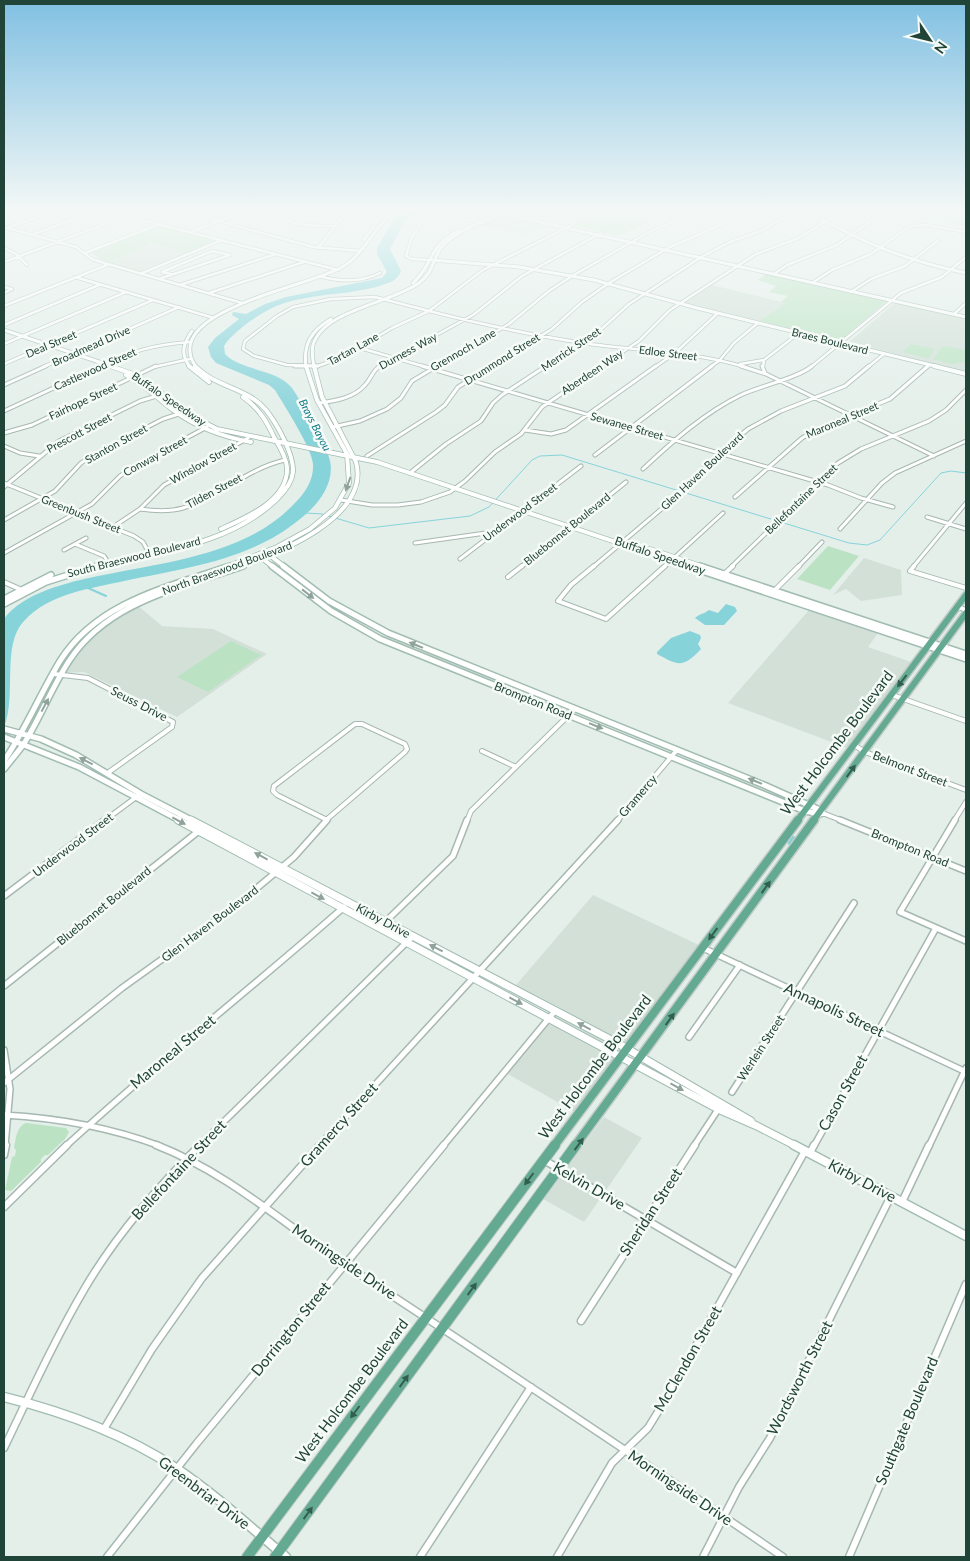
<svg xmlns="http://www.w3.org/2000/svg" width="970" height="1561" viewBox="0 0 970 1561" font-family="Lato,sans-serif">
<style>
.built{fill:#d2e0d8}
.green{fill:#bbe3c3}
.water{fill:#87d3da}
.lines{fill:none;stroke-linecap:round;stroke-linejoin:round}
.stream-far1{stroke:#87d3da;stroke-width:1}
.stream{stroke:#87d3da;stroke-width:2}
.river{stroke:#87d3da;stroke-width:10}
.street-far4-casing{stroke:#a6b8b1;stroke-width:4}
.street-far3-casing{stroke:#a6b8b1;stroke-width:5}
.street-far2-casing{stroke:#a6b8b1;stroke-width:6}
.street-far1-casing{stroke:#a6b8b1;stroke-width:8}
.street-casing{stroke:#a6b8b1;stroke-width:9}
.secondary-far4-casing{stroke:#a1bcb1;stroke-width:4.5}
.secondary-far3-casing{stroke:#a1bcb1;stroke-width:5.5}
.secondary-far2-casing{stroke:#a1bcb1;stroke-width:8}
.secondary-far1-casing{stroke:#a1bcb1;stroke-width:9}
.secondary-casing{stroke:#a1bcb1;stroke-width:11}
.primary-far2-casing{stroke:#c1cbc7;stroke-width:9}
.primary-far1-casing{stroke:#c1cbc7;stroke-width:11}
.primary-casing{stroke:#c1cbc7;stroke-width:12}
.street-far4{stroke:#fff;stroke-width:2.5}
.street-far3{stroke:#fff;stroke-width:3}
.street-far2{stroke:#fff;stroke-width:4}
.street-far1{stroke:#fff;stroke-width:5}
.street{stroke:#fff;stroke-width:6}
.secondary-far4{stroke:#fff;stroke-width:3}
.secondary-far3{stroke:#fff;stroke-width:4}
.secondary-far2{stroke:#fff;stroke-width:5}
.secondary-far1{stroke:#fff;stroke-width:7}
.secondary{stroke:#fff;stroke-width:8}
.primary-far2{stroke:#64aa93;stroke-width:6}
.primary-far1{stroke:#64aa93;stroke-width:8}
.primary{stroke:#64aa93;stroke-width:10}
.oneway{fill:#90a29c}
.oneway2{fill:#325e4f}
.labels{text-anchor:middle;stroke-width:5;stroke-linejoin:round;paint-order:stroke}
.far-street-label{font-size:11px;fill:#214438;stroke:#f6fbf8}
.far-water-label{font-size:11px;font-style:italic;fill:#137d88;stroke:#f6fbf8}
.street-label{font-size:12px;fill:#214438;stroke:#f6fbf8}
.near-street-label{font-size:15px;fill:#214438;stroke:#f6fbf8}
</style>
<rect width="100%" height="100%" fill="#e4efea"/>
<path class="built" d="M 503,215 L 548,225 L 527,235 L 483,225 Z
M 130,237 L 187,253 L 141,272 L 104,261 L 90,253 Z
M 712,285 L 785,303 L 760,321 L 685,303 Z
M 895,303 L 966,319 L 966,372 L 849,342 Z
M 864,558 L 901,570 L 902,595 L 861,601 L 846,589 L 833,595 Z
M 137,605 L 162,626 L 213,629 L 267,654 L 177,717 L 84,672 L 65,673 L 88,642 L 109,624 Z
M 809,610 L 878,633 L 868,647 L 914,663 L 847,748 L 728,703 Z
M 593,895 L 699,945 L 575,1112 L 508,1074 L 562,1009 L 516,985 Z
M 604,1117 L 642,1138 L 584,1222 L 543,1199 Z"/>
<path class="green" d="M 603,211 L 614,211 L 650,221 L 618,236 L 572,225 Z
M 886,211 L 966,211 L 966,226 Z
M 160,226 L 217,240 L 187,253 L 144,241 L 150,244 L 141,248 L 144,249 L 106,261 L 91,253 Z
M 767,274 L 887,301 L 840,341 L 760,321 L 785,303 L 781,302 L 788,296 L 769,292 L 776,286 L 758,280 Z
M 911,344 L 935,349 L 929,358 L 926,358 L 902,352 Z
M 943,346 L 966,350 L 966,362 L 952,364 L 933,359 Z
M 828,546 L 859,556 L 830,590 L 797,579 Z
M 231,641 L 261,655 L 208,692 L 177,677 Z
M 26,1123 L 66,1128 L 69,1132 L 65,1139 L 48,1155 L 45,1155 L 41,1159 L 41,1162 L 11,1191 L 5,1190 L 12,1157 L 15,1156 L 16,1150 L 14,1148 C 16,1139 16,1127 26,1123 Z"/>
<path class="water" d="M 410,211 L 438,211 L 409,217 L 405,220 L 390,249 L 401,271 C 399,277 394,281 388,283 C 355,296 314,292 279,305 C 263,311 233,331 224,346 L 225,354 C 241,371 278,369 292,388 C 300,399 305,412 312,424 C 318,435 327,448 330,461 C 335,484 317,506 300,519 C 251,560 185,568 124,581 C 89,589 50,593 24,621 C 1,645 17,696 4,727 L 4,619 C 22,593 69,582 98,576 C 164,562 246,555 294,504 C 305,493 314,480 313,464 C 311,446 285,407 275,390 L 269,385 L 216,363 L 211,357 L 208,347 L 215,338 L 239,319 L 232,315 L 233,312 L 246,314 L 265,304 L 286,297 L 382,278 L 387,272 L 377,254 L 377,248 L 394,218 Z
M 726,604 L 735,607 L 737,611 L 724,625 L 705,625 L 695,618 C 699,614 704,614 709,610 L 718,613 Z
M 690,631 L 700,635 L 701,638 L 698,644 L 701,649 C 683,668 679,666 657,654 L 657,652 L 671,638 Z"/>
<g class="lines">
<path class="stream-far1" d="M 306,513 L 322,514 L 369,528 L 470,516 L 489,507 L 532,460 L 540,456 L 562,455 L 849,543 L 867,545 L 880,540 L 941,473 L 951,471 L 966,473"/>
<path class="stream" d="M 88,588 L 106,596"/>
<path class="river" d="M 791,840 L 792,841"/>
<defs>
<path id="street-far4" d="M 181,211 L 313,247 L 361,251
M 274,211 C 287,228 314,225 333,226
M 316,211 L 342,215
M 640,215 L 650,211
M 126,216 L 338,270
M 532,220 L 552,211
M 4,227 L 76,247 L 92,259 L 101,262 L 242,303
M 9,227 L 56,211
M 193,231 L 244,211
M 34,234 L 97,211
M 4,248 L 16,254 L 27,265
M 318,248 L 347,211
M 85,253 L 160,224
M 429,260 L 412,259 L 406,256 L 412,237 L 424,219 L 446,215 L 482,223
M 4,262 L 116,220 L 134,211
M 140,274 L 222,240
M 774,274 L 787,265 L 837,245 L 875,218 L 870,214 L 851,211
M 319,276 C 340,282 360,283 380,273
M 75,277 L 214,318
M 159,279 L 230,255 L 212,251 L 162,272 L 171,274
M 812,283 L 832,270 L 871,254 L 910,226 L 927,225 L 966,232
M 180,285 L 276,254
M 4,287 L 12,289
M 851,292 L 871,279 L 905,266 L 939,240
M 4,293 L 12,289
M 209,293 L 304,262
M 375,297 L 429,311 L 392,328 L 343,357 L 318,366 L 287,365 L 254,356 L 243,349 L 245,341 L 277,316 L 293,307 L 331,299 Z
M 4,306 L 107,265
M 429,311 C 480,324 531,335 583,343 C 637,351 693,351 745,367
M 429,311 L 483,270 L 599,211
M 954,314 L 966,303
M 4,325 L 99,285
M 4,344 L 126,292
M 360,348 L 426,367
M 4,364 L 153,300
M 740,364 L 764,360
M 43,367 L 179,307
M 98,367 C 134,351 150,345 190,342
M 154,367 L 190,359
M 378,367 L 473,315 L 522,276 L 601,233
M 435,367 L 509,324 L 549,291 L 572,276 L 651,231 L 699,211
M 490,367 L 552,329 L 582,302 L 609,283 L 668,248 L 732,220 L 747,211
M 544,367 L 596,334 L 629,304 L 703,256 L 730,242 L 763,230 L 794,211
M 600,367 L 639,341 L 670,310 L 756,254 L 799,238 L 842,211
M 655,367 L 675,353 L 718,313
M 710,367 L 719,361 L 734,343 L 758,323
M 763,367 L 764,360 L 799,333
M 811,367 L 901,293 L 942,277 L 966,257
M 868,367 L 884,354
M 926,367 L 929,365"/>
<path id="street-far3" d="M 295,366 L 318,366
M 422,366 L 828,485 L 861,498 L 893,507
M 741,366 L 766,374 L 934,456
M 762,366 L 765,373
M 4,385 L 46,366
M 319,403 C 335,401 354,398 365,385 C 371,379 372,371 380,366
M 4,411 L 101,366
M 333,427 L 360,421 L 387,409 L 401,398 L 412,381 L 437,366
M 525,430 L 551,434 L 566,430 L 656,366
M 4,433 L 32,425 L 156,366
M 4,446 L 20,453 L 39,456
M 595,455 L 712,366
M 367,456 L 436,412 L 445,405 L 458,387 L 492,366
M 643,469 C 673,441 704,413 741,395 C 760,386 798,378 812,366
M 410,473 L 446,444 L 481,421 L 493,403 L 502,395 L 546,366
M 4,483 L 134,536 L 143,542 L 150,555
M 4,487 L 59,441 L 140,401 L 163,394
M 735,497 L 802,438 L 822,427 L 890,399 L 928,366
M 341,500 L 372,505 L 398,505 L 421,502 L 450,492 L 465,481 L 495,452 L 521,434 L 542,407 L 602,366
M 140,509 C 154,511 169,512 183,508 C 220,497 246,469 285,460
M 927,517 L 966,529
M 4,520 L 55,491 L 81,463 L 97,453 L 163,419 L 185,412
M 113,527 L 140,509 L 164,485 L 248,438
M 840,529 L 882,483 L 895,473 L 966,441
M 415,543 L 493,532
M 75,544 L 104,556 L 106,559
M 64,550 L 86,538
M 4,553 L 92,504 L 120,476 L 136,465 L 207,427
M 460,559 L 581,466
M 521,567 L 626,482
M 593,567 L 685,489 L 712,460 L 748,429 L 781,411 L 845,386 L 869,366
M 664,567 L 723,513
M 731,567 L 838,463 L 861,449 L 929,421 L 946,410 L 966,390
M 798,567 L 822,542
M 913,567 L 966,503"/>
<path id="street-far2" d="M 594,566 L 571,585 L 558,601 L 606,619 L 665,566
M 914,566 L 910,571 L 966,588
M 722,576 L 733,566
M 508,577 L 522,566
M 4,582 L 24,591
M 775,590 L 799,566
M 958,607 L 966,610
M 54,674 L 88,678 L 173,722 L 172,727 L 109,772
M 892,695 L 966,721
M 854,745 L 865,752 L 966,790
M 482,751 L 516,767
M 820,814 L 825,814 L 843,821
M 104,821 L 139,795
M 325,821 L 405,752 L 407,749 L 405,744 L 362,724 L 355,724 L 274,786 L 273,791 L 277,795 L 327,820
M 467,821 L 471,811 L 574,710
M 617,821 L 677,750
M 954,821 L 966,802"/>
<path id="street-far1" d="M 840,820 L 966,871
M 955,820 L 900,912 L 966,941
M 4,896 L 105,820
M 379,928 L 453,856 L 467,820
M 703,948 L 966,1072
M 4,986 L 200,830
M 689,1037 L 740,965
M 4,1050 L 10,1089 L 5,1146
M 4,1083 L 122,988 L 232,909 L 294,857 L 327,820
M 732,1092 L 854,903
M 4,1115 C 58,1118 109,1127 160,1146
M 66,1146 C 156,1063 252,988 344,907
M 199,1146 L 413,936
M 319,1146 L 618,820
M 443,1146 L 555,1011
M 694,1146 L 719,1108
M 814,1146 L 936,928
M 929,1146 L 966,1068"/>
<path id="street" d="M 156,1145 C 229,1173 286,1226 350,1268 C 495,1363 640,1459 783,1557
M 810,1153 L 814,1145
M 4,1155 L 6,1145
M 544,1160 L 737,1273
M 902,1202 L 929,1145
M 4,1207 L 67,1145
M 581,1321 L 695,1145
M 104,1429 L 152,1349 L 202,1278 L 320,1145
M 4,1448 C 30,1394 55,1339 85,1288 C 115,1237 158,1187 200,1145
M 107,1557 L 197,1443 L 444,1145
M 420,1557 L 531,1387
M 557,1557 L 612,1463 L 648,1428 L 669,1394 L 805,1151
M 703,1557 L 739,1487 L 770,1438 L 891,1196
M 849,1557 L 966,1284"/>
<path id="secondary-far4" d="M 490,211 L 966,317
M 789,211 C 818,216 841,230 867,242 C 899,256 932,266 966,273
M 364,240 L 379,219
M 432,260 L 519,267 L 594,280 L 697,308 L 939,367
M 413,283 C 435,263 427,246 460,230
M 4,330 L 114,367
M 190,367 C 180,354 183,344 192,331
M 196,367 C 157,310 314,286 344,266 C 366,252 374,225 396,211
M 306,367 C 303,344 311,331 331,319
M 314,367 C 313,360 311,352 313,345 C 323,310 392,303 419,283 C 434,272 432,260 441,248 C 457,229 486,221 508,211"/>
<path id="secondary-far3" d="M 110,366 L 136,375 L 190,415 L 217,429 L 377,462 L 690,567
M 189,366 L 209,382
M 934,366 L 966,374
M 126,375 C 144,384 157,398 173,410 C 196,427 223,437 251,442
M 221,529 C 246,518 289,500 287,467 C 286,457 280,447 275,439 C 267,422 259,408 243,397
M 650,549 L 704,567
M 268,554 L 285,567
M 262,555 L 262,558 L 273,567
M 92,567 C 155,552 230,546 278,498 C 285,491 292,482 293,472 C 294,454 277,424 266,410 C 248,388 215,387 195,366
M 226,567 L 277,547 L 310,529 L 335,508 L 349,483 L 347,454 L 317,400 L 306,366
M 240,567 C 278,553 371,517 356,462 L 322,397 L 314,366"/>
<path id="secondary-far2" d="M 272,566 L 331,611 L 380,639 L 805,811 L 820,814
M 283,566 L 329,601 L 388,633 L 764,785 L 822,811
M 687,566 L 966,659
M 700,566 L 966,654
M 4,599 L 51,575
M 4,604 L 46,582 L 97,566
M 4,729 L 41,739 L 76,755 L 141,794 L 193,821
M 4,737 L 79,767 L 181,821
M 4,761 C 26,729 40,694 60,661 C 97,602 168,587 230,566
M 4,769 C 11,760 19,751 25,742 C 41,716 52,687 69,661 C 108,601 180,588 243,566"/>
<path id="secondary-far1" d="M 178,820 L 718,1109 L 757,1126 L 796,1146
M 191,820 L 619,1044 L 751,1121"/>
<path id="secondary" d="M 794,1145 L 966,1236
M 4,1397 C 65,1412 124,1434 176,1468 C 215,1494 250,1527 286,1557"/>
<path id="primary-far2" d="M 797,821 L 966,595
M 813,821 L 966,613"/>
<path id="primary-far1" d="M 554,1146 L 798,820
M 575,1146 L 814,820"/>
<path id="primary" d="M 247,1557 L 555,1145
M 275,1557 L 576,1145"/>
</defs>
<use href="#street-far4" class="street-far4-casing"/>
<use href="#street-far3" class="street-far3-casing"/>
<use href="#street-far2" class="street-far2-casing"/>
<use href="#street-far1" class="street-far1-casing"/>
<use href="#street" class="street-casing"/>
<use href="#secondary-far4" class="secondary-far4-casing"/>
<use href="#secondary-far3" class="secondary-far3-casing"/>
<use href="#secondary-far2" class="secondary-far2-casing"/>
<use href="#secondary-far1" class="secondary-far1-casing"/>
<use href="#secondary" class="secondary-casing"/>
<use href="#primary-far2" class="primary-far2-casing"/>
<use href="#primary-far1" class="primary-far1-casing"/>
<use href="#primary" class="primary-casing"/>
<use href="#street-far4" class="street-far4"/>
<use href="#street-far3" class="street-far3"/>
<use href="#street-far2" class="street-far2"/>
<use href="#street-far1" class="street-far1"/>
<use href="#street" class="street"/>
<use href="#secondary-far4" class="secondary-far4"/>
<use href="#secondary-far3" class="secondary-far3"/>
<use href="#secondary-far2" class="secondary-far2"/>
<use href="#secondary-far1" class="secondary-far1"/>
<use href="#secondary" class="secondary"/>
<use href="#primary-far2" class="primary-far2"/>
<use href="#primary-far1" class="primary-far1"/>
<use href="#primary" class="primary"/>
</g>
<defs><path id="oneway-solid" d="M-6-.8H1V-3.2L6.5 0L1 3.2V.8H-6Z" transform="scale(1.25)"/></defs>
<g class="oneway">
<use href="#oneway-solid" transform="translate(348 484) rotate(110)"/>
<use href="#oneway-solid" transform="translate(308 594) rotate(38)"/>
<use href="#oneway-solid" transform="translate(416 645) rotate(-158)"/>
<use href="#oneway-solid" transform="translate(45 705) rotate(-62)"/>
<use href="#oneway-solid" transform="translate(596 726) rotate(22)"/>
<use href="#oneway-solid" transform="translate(86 761) rotate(-153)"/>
<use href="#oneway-solid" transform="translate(755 781) rotate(-158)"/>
<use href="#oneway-solid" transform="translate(179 821) rotate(28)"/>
<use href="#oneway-solid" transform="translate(261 856) rotate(-152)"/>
<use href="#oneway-solid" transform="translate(318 896) rotate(28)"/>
<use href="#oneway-solid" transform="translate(436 948) rotate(-153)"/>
<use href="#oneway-solid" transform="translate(516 1001) rotate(28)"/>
<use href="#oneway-solid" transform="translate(584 1026) rotate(-152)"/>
<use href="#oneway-solid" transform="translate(677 1087) rotate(29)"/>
</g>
<g class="oneway2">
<use href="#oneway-solid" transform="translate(902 681) rotate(127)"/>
<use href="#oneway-solid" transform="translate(851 771) rotate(-54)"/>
<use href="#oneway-solid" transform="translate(766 887) rotate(-54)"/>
<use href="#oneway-solid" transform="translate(713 934) rotate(126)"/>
<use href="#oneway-solid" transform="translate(670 1019) rotate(-54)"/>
<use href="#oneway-solid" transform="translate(579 1144) rotate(-54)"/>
<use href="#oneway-solid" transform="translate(529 1179) rotate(127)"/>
<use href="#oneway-solid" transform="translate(472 1289) rotate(-54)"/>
<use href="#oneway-solid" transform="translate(404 1381) rotate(-54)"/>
<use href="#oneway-solid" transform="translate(355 1412) rotate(127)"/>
<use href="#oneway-solid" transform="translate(308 1513) rotate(-54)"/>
</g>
<linearGradient id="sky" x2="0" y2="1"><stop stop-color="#81c0e2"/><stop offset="0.49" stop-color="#f3f8f6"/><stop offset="1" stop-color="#f3f8f6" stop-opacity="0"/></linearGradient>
<rect width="970" height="429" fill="url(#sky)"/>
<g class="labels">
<g class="far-street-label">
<text transform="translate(830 341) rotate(14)" y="4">Braes Boulevard</text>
<text transform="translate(51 344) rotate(-23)" y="4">Deal Street</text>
<text transform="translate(91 346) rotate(-24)" y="4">Broadmead Drive</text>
<text transform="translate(353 349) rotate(-29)" y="4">Tartan Lane</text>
<text transform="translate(571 349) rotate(-34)" y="4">Merrick Street</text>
<text transform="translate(463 350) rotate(-30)" y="4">Grennoch Lane</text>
<text transform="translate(408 351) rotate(-29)" y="4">Durness Way</text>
<text transform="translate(668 353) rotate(7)" y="4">Edloe Street</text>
<text transform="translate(502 359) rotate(-32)" y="4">Drummond Street</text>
<text transform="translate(95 369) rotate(-24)" y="4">Castlewood Street</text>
<text transform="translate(592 372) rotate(-34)" y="4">Aberdeen Way</text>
<text transform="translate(169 399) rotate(34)" y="4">Buffalo Speedway</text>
<text transform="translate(83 401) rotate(-25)" y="4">Fairhope Street</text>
<text transform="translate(842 420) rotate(-23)" y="4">Maroneal Street</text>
<text transform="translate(627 426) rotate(16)" y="4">Sewanee Street</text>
<text transform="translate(79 433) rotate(-28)" y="4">Prescott Street</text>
<text transform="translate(116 444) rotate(-29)" y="4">Stanton Street</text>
<text transform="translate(155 456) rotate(-29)" y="4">Conway Street</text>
<text transform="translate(203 463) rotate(-29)" y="4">Winslow Street</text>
<text transform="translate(702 471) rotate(-43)" y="4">Glen Haven Boulevard</text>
<text transform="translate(214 491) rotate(-28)" y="4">Tilden Street</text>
<text transform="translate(801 499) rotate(-44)" y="4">Bellefontaine Street</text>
<text transform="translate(520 512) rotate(-37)" y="4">Underwood Street</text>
<text transform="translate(81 514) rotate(22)" y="4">Greenbush Street</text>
<text transform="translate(567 529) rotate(-39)" y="4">Bluebonnet Boulevard</text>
<text transform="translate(134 557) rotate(-14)" y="4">South Braeswood Boulevard</text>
<text transform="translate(227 568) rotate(-20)" y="4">North Braeswood Boulevard</text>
</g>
<g class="far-water-label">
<text transform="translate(315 425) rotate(63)" y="4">Brays Bayou</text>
</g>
<g class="street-label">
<text transform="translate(660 556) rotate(19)" y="4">Buffalo Speedway</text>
<text transform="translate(533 701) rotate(22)" y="4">Brompton Road</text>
<text transform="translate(139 704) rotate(27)" y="4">Seuss Drive</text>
<text transform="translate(910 769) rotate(21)" y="4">Belmont Street</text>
<text transform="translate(638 796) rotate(-49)" y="4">Gramercy</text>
<text transform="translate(73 845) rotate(-37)" y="4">Underwood Street</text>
<text transform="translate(910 848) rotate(22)" y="4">Brompton Road</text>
<text transform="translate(104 906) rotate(-39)" y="4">Bluebonnet Boulevard</text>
<text transform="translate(383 921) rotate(28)" y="4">Kirby Drive</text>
<text transform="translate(210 924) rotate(-37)" y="4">Glen Haven Boulevard</text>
<text transform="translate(761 1048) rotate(-57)" y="4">Werlein Street</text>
</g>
<g class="near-street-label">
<text transform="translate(837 743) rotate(-53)" y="5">West Holcombe Boulevard</text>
<text transform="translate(834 1010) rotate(25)" y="5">Annapolis Street</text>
<text transform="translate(173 1052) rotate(-40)" y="5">Maroneal Street</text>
<text transform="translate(595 1067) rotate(-53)" y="5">West Holcombe Boulevard</text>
<text transform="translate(843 1093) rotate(-61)" y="5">Cason Street</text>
<text transform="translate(339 1125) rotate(-48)" y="5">Gramercy Street</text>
<text transform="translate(179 1170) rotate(-47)" y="5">Bellefontaine Street</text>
<text transform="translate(862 1181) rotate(28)" y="5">Kirby Drive</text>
<text transform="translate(589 1186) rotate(30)" y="5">Kelvin Drive</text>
<text transform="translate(651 1212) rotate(-57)" y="5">Sheridan Street</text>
<text transform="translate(344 1262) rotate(34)" y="5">Morningside Drive</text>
<text transform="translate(291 1329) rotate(-51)" y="5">Dorrington Street</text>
<text transform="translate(688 1359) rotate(-60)" y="5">McClendon Street</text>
<text transform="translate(800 1378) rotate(-63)" y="5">Wordsworth Street</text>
<text transform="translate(352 1391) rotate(-53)" y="5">West Holcombe Boulevard</text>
<text transform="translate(907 1421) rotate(-67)" y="5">Southgate Boulevard</text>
<text transform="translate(680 1488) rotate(34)" y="5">Morningside Drive</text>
<text transform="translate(204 1493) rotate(37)" y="5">Greenbriar Drive</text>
</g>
</g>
<rect width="970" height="1561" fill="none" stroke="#214438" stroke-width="10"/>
<g transform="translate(930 40) rotate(125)" stroke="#f6fbf8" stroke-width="4" paint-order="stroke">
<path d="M0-4L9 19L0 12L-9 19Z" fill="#214438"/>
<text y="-8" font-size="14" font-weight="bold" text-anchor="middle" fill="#214438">N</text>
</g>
</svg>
